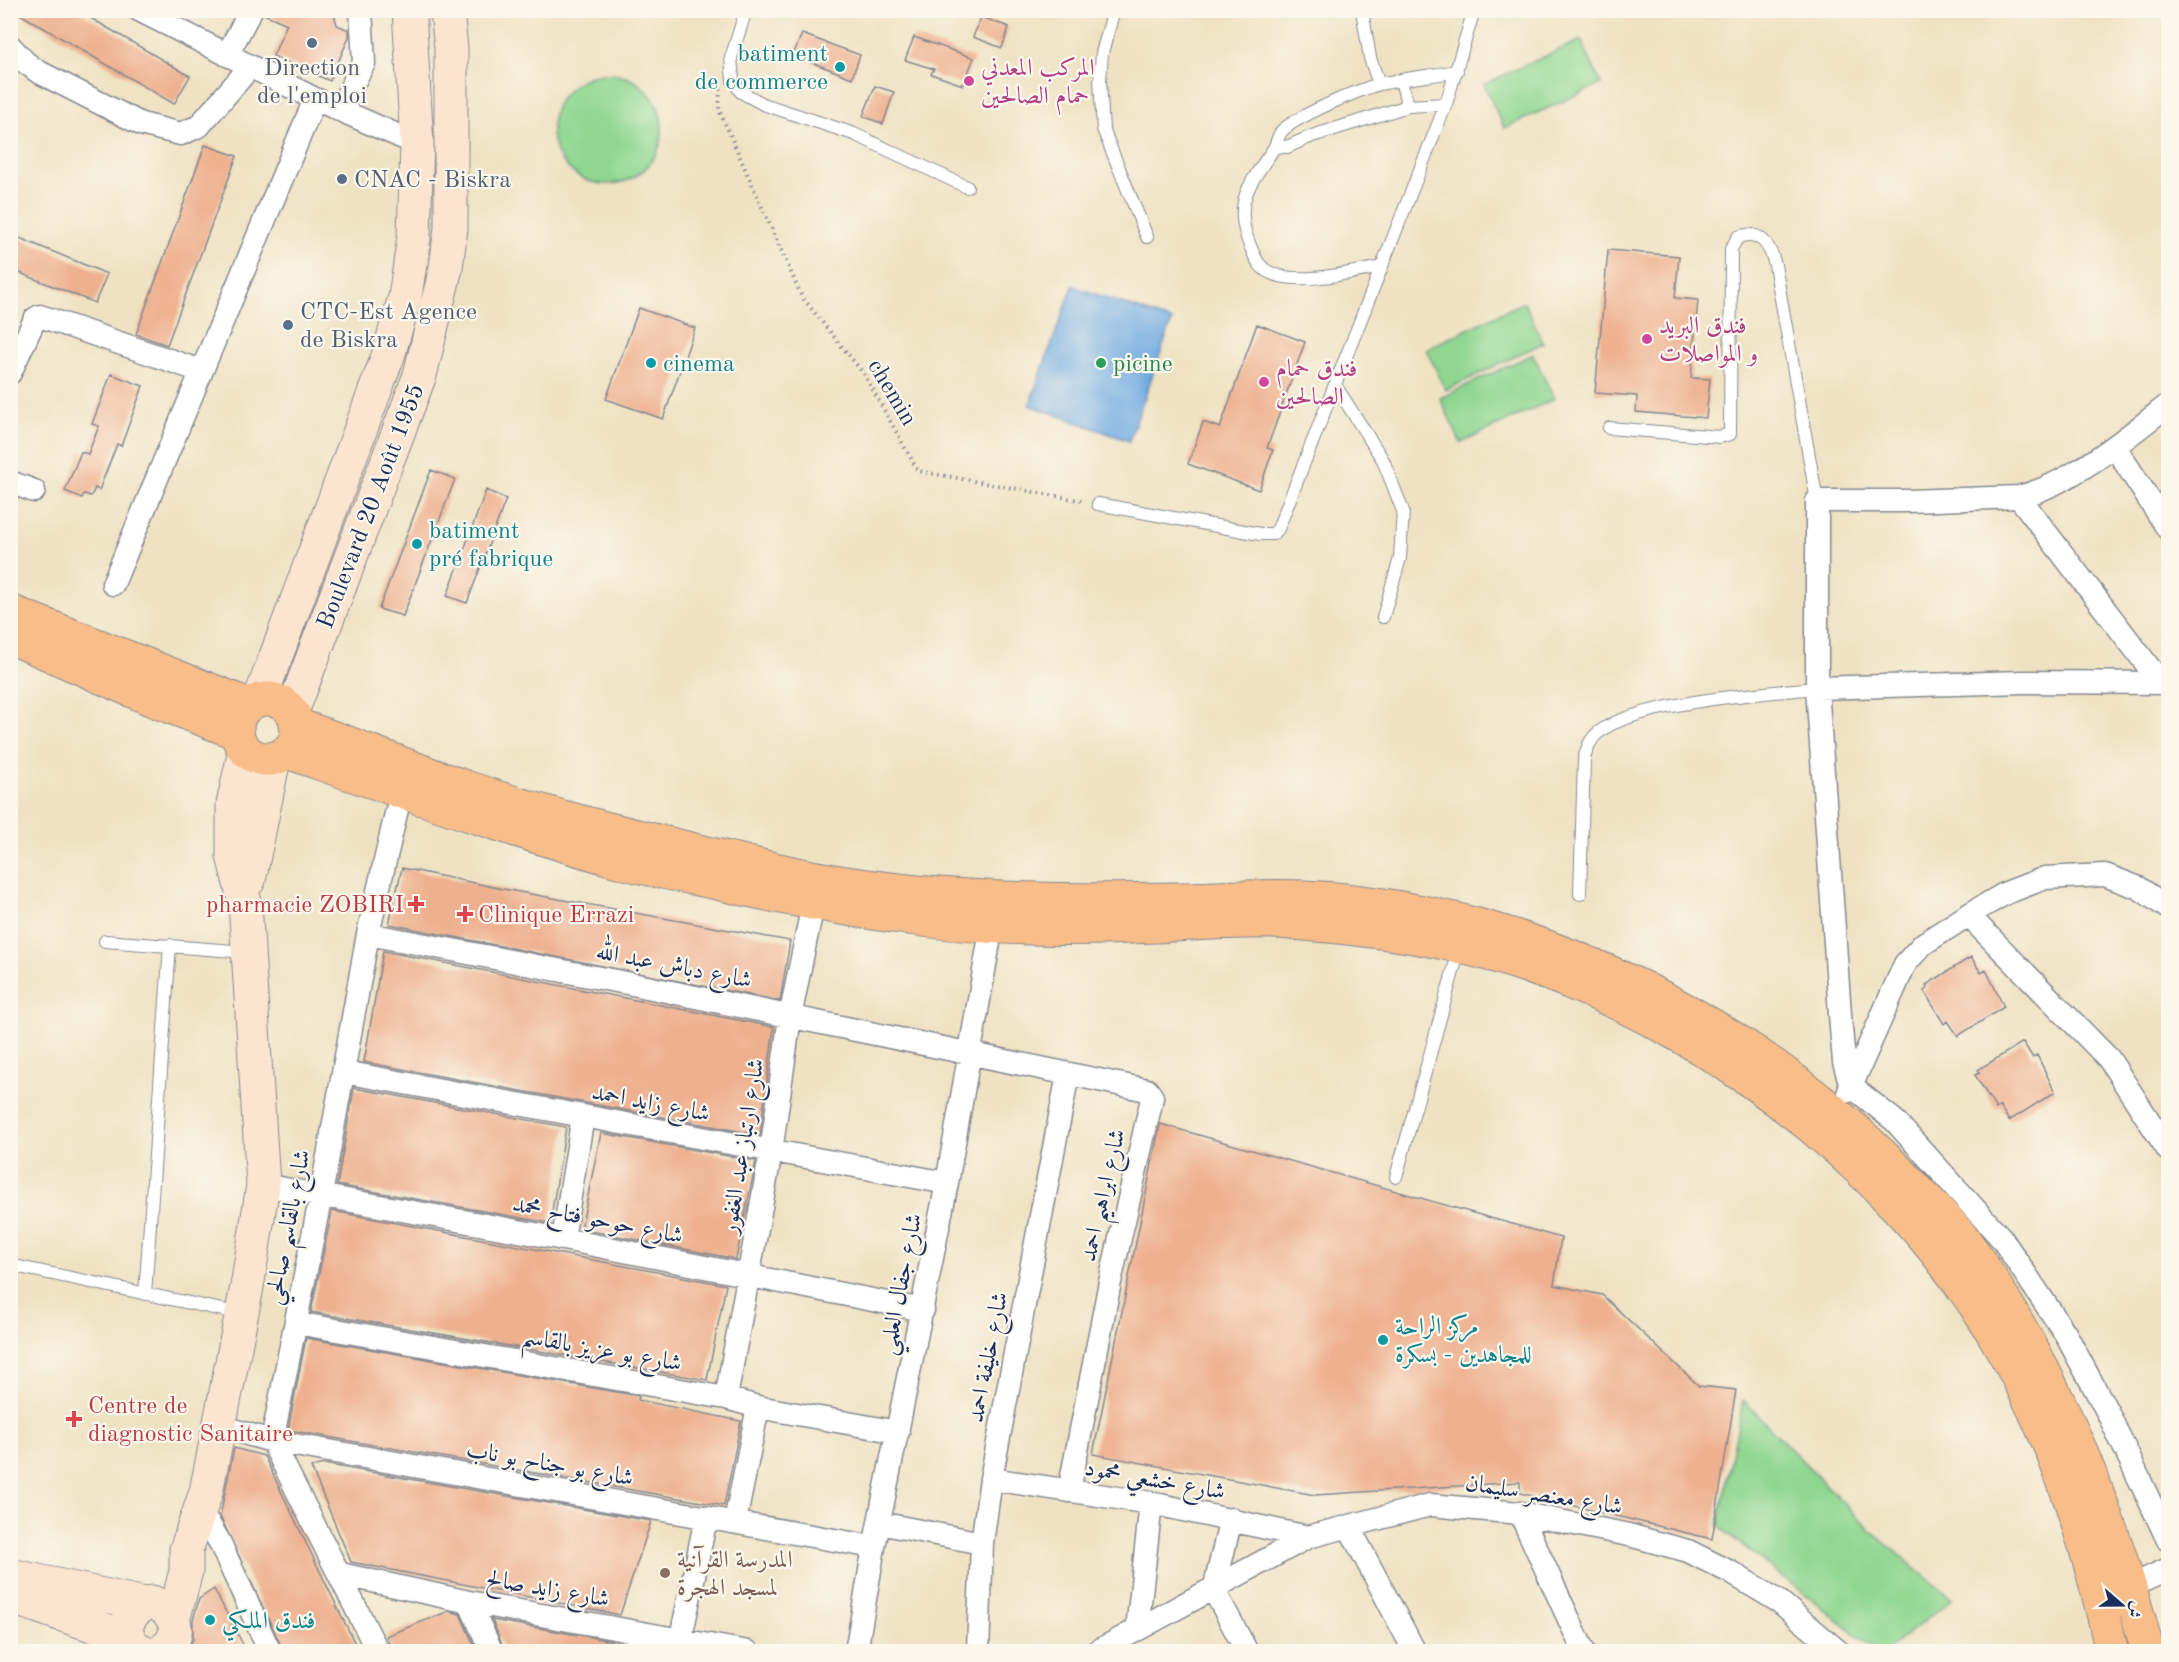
<svg xmlns="http://www.w3.org/2000/svg" width="2179" height="1662" viewBox="0 0 2179 1662" font-family="'Old Standard TT',Amiri,serif">
<style>
.green{fill:#8fd791;stroke:#558378;stroke-width:1.5}
.water{fill:#71aae1;stroke:#466ca0;stroke-width:1.5}
.building{fill:#eeb08e}
.lines{fill:none;stroke-linecap:round;stroke-linejoin:round}
.lane-casing{stroke:#858890;stroke-width:14}
.street-casing{stroke:#858890;stroke-width:25}
.secondary-casing{stroke:#858890;stroke-width:35}
.primary-casing{stroke:#858890;stroke-width:35}
.path{stroke:#858890;stroke-width:4;stroke-dasharray:1.5 4.5;stroke-linecap:butt}
.lane{stroke:#fff;stroke-width:12}
.street{stroke:#fff;stroke-width:22}
.secondary{stroke:#fce5d0;stroke-width:33}
.primary{stroke:#f8bd89;stroke-width:33}
.service-dot{fill:#5c6f8a;stroke:#fbf7ec;stroke-width:2}
.culture-dot{fill:#0f9aa8;stroke:#fbf7ec;stroke-width:2}
.hotel-dot{fill:#d1479c;stroke:#fbf7ec;stroke-width:2}
.leisure-dot{fill:#2e9e5b;stroke:#fbf7ec;stroke-width:2}
.health-dot{fill:#e0444e;stroke:#fbf7ec;stroke-width:2}
.education-dot{fill:#8d6e63;stroke:#fbf7ec;stroke-width:2}
.labels{text-anchor:middle;stroke-width:4.5;stroke-linejoin:round;paint-order:stroke}
.culture-label{font-size:24px;fill:#0d838f;stroke:#fbf7ec;text-anchor:start}
.service-label{font-size:24px;fill:#4e5e75;stroke:#fbf7ec;text-anchor:start}
.hotel-label{font-size:24px;fill:#b23c85;stroke:#fbf7ec;text-anchor:start}
.leisure-label{font-size:24px;fill:#27864d;stroke:#fbf7ec;text-anchor:start}
.street-label{font-size:24px;fill:#1b2f5e;stroke:#fbf7ec}
.health-label{font-size:24px;fill:#be3a42;stroke:#fbf7ec;text-anchor:start}
.education-label{font-size:24px;fill:#785e54;stroke:#fbf7ec;text-anchor:start}
</style>
<rect width="100%" height="100%" fill="#fbf7ec"/>
<filter id="ink" filterUnits="userSpaceOnUse"><feTurbulence type="fractalNoise" baseFrequency=".0167" numOctaves="2"/><feDisplacementMap in="SourceGraphic" scale="12" xChannelSelector="R" yChannelSelector="G"/><feConvolveMatrix kernelMatrix="1 2 1 2 8 2 1 2 1" color-interpolation-filters="sRGB"/></filter>
<filter id="wash" filterUnits="userSpaceOnUse"><feTurbulence type="fractalNoise" baseFrequency=".008" numOctaves="4" result="noise"/><feDisplacementMap in="SourceGraphic" scale="24" xChannelSelector="R" yChannelSelector="G"/><feGaussianBlur stdDeviation="1.35" result="paint"/><feColorMatrix in="noise" values="0 0 0 0 0 0 0 0 0 0 0 0 0 0 0 0 0 1.4 0 .05"/><feComposite in="paint" operator="in"/></filter>
<g filter="url(#wash)">
<rect width="100%" height="100%" fill="#efe2c2"/>
<path class="green" d="M 1581,40 L 1601,84 L 1504,128 L 1484,84 Z
M552 129a55 55 0 1 1 110 0a55 55 0 1 1-110 0Z
M 1524,302 L 1543,343 L 1446,390 L 1426,349 Z
M 1533,354 L 1554,399 L 1461,443 L 1440,398 Z
M 1743,1400 L 1873,1533 L 1952,1599 L 1886,1651 L 1877,1651 L 1718,1526 Z"/>
<path class="water" d="M 1073,286 L 1172,321 L 1129,441 L 1029,405 Z"/>
<g id="blocks">
<path class="building" d="M 13,10 L 77,10 L 190,76 L 174,104 Z
M 264,10 L 333,10 L 337,25 L 349,30 L 349,37 L 330,81 L 273,56 L 287,24 L 264,14 Z
M 981,17 L 1009,27 L 1002,48 L 973,37 Z
M 802,34 L 860,55 L 852,78 L 793,55 Z
M 914,37 L 974,58 L 963,85 L 931,74 L 934,69 L 905,60 Z
M 875,86 L 894,92 L 883,124 L 863,116 Z
M 205,145 L 237,156 L 167,345 L 136,334 Z
M 10,234 L 107,274 L 95,303 L 10,269 Z
M 1608,250 L 1679,256 L 1675,298 L 1698,300 L 1691,378 L 1710,379 L 1706,418 L 1636,412 L 1637,396 L 1595,393 Z
M 639,308 L 695,328 L 663,419 L 606,399 Z
M 1257,324 L 1305,342 L 1267,448 L 1273,450 L 1259,490 L 1188,464 L 1203,422 L 1220,428 Z
M 111,374 L 143,386 L 121,446 L 117,444 L 99,490 L 95,488 L 91,496 L 84,494 L 82,498 L 65,491 L 81,452 L 88,454 L 99,426 L 92,424 Z
M 431,470 L 455,479 L 403,616 L 379,609 Z
M 486,490 L 506,499 L 467,603 L 447,596 Z
M 402,868 L 503,889 L 790,941 L 780,1001 L 389,924 Z
M 383,951 L 774,1027 L 760,1135 L 364,1062 Z
M 1971,957 L 1981,973 L 1986,970 L 2004,1007 L 1958,1036 L 1948,1021 L 1944,1024 L 1924,991 L 1928,988 L 1926,985 Z
M 2023,1042 L 2033,1058 L 2037,1055 L 2055,1092 L 2009,1121 L 2000,1106 L 1996,1109 L 1975,1075 L 1980,1073 L 1978,1070 Z
M 354,1088 L 566,1127 L 550,1223 L 337,1185 Z
M 1160,1124 L 1561,1238 L 1554,1285 L 1602,1295 L 1699,1386 L 1736,1390 L 1712,1539 L 1520,1493 L 1520,1482 L 1315,1495 L 1093,1454 Z
M 601,1133 L 756,1161 L 736,1259 L 581,1229 Z
M 332,1211 L 726,1285 L 707,1380 L 311,1312 Z
M 306,1338 L 639,1396 L 638,1400 L 741,1421 L 724,1506 L 288,1430 Z
M 234,1448 L 264,1456 L 359,1652 L 284,1652 L 220,1516 Z
M 324,1464 L 651,1521 L 620,1615 L 351,1562 L 311,1467 Z
M 214,1589 L 247,1652 L 187,1652 L 193,1639 L 193,1620 L 199,1599 Z
M 449,1611 L 460,1614 L 477,1652 L 393,1652 L 386,1636 Z
M 492,1620 L 612,1641 L 609,1652 L 505,1652 Z"/>
</g>
</g>
<g filter="url(#ink)">
<use href="#blocks" fill-opacity="0" stroke="#858890" stroke-width="1.5"/>
<g class="lines">
<defs>
<path id="lane" d="M 746,10 L 731,58 L 733,80 L 741,92 L 763,104 L 854,134 L 967,187
M 1114,10 L 1102,53 L 1100,81 L 1103,129 L 1147,237
M 1362,10 L 1370,58 L 1379,84
M 1401,81 L 1408,106
M 1275,146 L 1287,147 L 1312,136 L 1408,106 L 1446,104
M 1382,267 C 1354,272 1300,285 1273,274 C 1260,269 1256,260 1251,248 C 1231,203 1250,184 1274,148 C 1277,143 1278,136 1281,132 C 1292,118 1361,89 1380,84 C 1405,78 1431,76 1457,71
M 1335,385 L 1383,460 L 1403,511 L 1400,558 L 1383,617
M 1609,428 L 1720,437 L 1730,434 L 1731,249 L 1738,237 C 1760,229 1770,245 1775,265 L 1817,501
M 1098,504 L 1260,534 L 1273,534 L 1278,529 L 1446,104 L 1474,10
M 1580,894 L 1584,759 C 1587,748 1590,739 1599,732 C 1637,702 1766,693 1817,688
M 105,941 L 246,952
M 1396,1177 L 1459,950
M 10,1265 L 241,1314
M 145,1294 L 170,945"/>
<path id="street" d="M 139,10 L 315,99 L 417,144
M 10,46 L 25,62 L 37,71 L 141,124 L 181,134 L 199,126 L 250,67
M 227,55 L 251,10
M 339,110 L 364,63 L 361,10
M 10,373 L 35,319 L 40,316 L 201,371
M 2168,405 C 2126,438 2071,484 2019,497 L 1908,501 L 1817,501 L 1817,688 L 1841,1028 L 1844,1062 L 1851,1086 L 1895,1121 L 2002,1239 L 2065,1333 L 2108,1413 L 2168,1540
M 2115,447 L 2168,529
M 10,482 L 34,491
M 2019,497 L 2161,683
M 113,584 L 315,99
M 1817,688 L 2023,682 L 2168,683
M 1968,915 L 2006,893 L 2045,878 L 2105,875 L 2139,888 L 2168,908
M 368,934 L 637,985 L 1147,1090 L 1152,1097 L 1151,1103 L 1110,1282 L 1069,1491
M 344,1072 L 947,1183
M 1849,1091 L 1905,964 L 1923,944 L 1968,915 L 2109,1059 L 2168,1150
M 263,1185 L 563,1239 L 923,1310
M 563,1239 L 583,1116
M 296,1323 L 726,1398 L 758,1407 L 898,1432
M 726,1398 L 771,1152 L 790,1017 L 813,904
M 219,1426 L 272,1441 L 874,1547
M 991,1479 L 1151,1503 L 1308,1537
M 200,1509 L 219,1541 L 270,1652
M 1520,1513 L 1584,1652
M 1231,1519 L 1214,1590 L 1247,1652
M 735,1522 L 758,1407
M 879,1523 L 982,1543
M 1349,1527 L 1415,1652
M 340,1574 L 469,1602 L 748,1652
M 2131,1586 L 2168,1569
M 469,1602 L 492,1652
M 1137,1630 L 1151,1503
M 378,1652 L 272,1441 L 321,1195 L 368,934 L 401,792
M 678,1652 L 706,1518
M 856,1652 L 874,1547 L 947,1183 L 992,925
M 978,1652 L 982,1543 L 991,1479 L 1068,1074
M 1096,1652 L 1308,1537 L 1430,1505 L 1520,1513 L 1629,1535 L 1688,1551 L 1730,1572 L 1780,1602 L 1839,1652"/>
<path id="secondary" d="M 260,699 L 388,356 L 405,297 L 414,237 L 417,144 L 409,10
M 292,712 L 420,375 L 446,268 L 451,228 L 451,49 L 447,10
M 249,880 L 274,759
M 10,1575 L 145,1604
M 10,1597 L 129,1638
M 174,1617 L 186,1571 L 186,1550 L 206,1492 L 247,1287 L 263,1185 L 245,903 L 233,856 L 233,804 L 245,750
M 145,1652 C 115,1640 125,1609 152,1602 C 177,1610 186,1640 158,1652"/>
<path id="primary" d="M 10,611 L 249,705
M 10,637 L 155,701 L 237,733
M237 729a30 30 0 1 1 60 0a30 30 0 1 1-60 0Z
M 296,725 C 354,743 409,768 466,787 C 541,813 618,832 695,850 C 750,863 805,878 861,885 C 965,900 1071,901 1177,899 C 1230,898 1282,894 1335,899 C 1549,920 1752,1022 1903,1175 C 1928,1201 1958,1228 1978,1259 C 2058,1378 2112,1514 2148,1652
M 287,752 C 399,791 511,831 625,863 C 654,871 683,876 712,882 C 785,899 857,912 931,921 C 997,929 1065,930 1131,927 C 1179,926 1228,920 1276,922 C 1313,924 1350,928 1387,933 C 1632,965 1889,1143 2008,1359 C 2059,1450 2090,1550 2112,1652"/>
</defs>
<use href="#lane" class="lane-casing"/>
<use href="#street" class="street-casing"/>
<use href="#secondary" class="secondary-casing"/>
<use href="#primary" class="primary-casing"/>
<path class="path" d="M 720,89 L 719,110 L 802,297 L 864,374 L 918,471 L 1084,501"/>
<use href="#lane" class="lane"/>
<use href="#street" class="street"/>
<use href="#secondary" class="secondary"/>
<use href="#primary" class="primary"/>
</g>
</g>
<g class="service-dot">
<circle cx="312" cy="43" r="6"/>
<circle cx="342" cy="179" r="6"/>
<circle cx="288" cy="325" r="6"/>
</g>
<g class="culture-dot">
<circle cx="840" cy="67" r="6"/>
<circle cx="651" cy="363" r="6"/>
<circle cx="417" cy="544" r="6"/>
<circle cx="1383" cy="1340" r="6"/>
<circle cx="210" cy="1620" r="6"/>
</g>
<g class="hotel-dot">
<circle cx="969" cy="81" r="6"/>
<circle cx="1647" cy="339" r="6"/>
<circle cx="1264" cy="382" r="6"/>
</g>
<circle class="leisure-dot" cx="1101" cy="363" r="6"/>
<g class="health-dot">
<path d="M413 895h6v6h6v6h-6v6h-6v-6h-6v-6h6z"/>
<path d="M462 905h6v6h6v6h-6v6h-6v-6h-6v-6h6z"/>
<path d="M71 1410h6v6h6v6h-6v6h-6v-6h-6v-6h6z"/>
</g>
<circle class="education-dot" cx="665" cy="1573" r="6"/>
<g class="labels">
<g class="culture-label">
<text x="828" y="61" text-anchor="end">batiment<tspan x="828" dy="28">de commerce</tspan></text>
<text x="663" y="371">cinema</text>
<text x="429" y="538">batiment<tspan x="429" dy="28">pré fabrique</tspan></text>
<text x="1395" y="1334">مركز الراحة<tspan x="1395" dy="28">للمجاهدين - بسكرة</tspan></text>
<text x="222" y="1628">فندق الملكي</text>
</g>
<g class="service-label">
<text x="312" y="75" text-anchor="middle">Direction<tspan x="312" dy="28">de l'emploi</tspan></text>
<text x="354" y="187">CNAC - Biskra</text>
<text x="300" y="319">CTC-Est Agence<tspan x="300" dy="28">de Biskra</tspan></text>
</g>
<g class="hotel-label">
<text x="981" y="75">المركب المعدني<tspan x="981" dy="28">حمام الصالحين</tspan></text>
<text x="1659" y="333">فندق البريد<tspan x="1659" dy="28">و المواصلات</tspan></text>
<text x="1276" y="376">فندق حمام<tspan x="1276" dy="28">الصالحين</tspan></text>
</g>
<g class="leisure-label">
<text x="1113" y="371">picine</text>
</g>
<g class="street-label">
<text transform="translate(893 392) rotate(59)" y="8">chemin</text>
<text transform="translate(370 506) rotate(-69)" y="8">Boulevard 20 Août 1955</text>
<text transform="translate(674 965) rotate(11)" y="8">شارع دباش عبد الله</text>
<text transform="translate(651 1102) rotate(11)" y="8">شارع زايد احمد</text>
<text transform="translate(742 1146) rotate(-81)" y="8">شارع ارتباز عبد الغفور</text>
<text transform="translate(1102 1195) rotate(-77)" y="8">شارع ابراهيم احمد</text>
<text transform="translate(598 1219) rotate(11)" y="8">شارع حوحو فتاح محمد</text>
<text transform="translate(287 1227) rotate(-79)" y="8">شارع بالقاسم صالحي</text>
<text transform="translate(900 1284) rotate(-79)" y="8">شارع جفال العلمي</text>
<text transform="translate(602 1349) rotate(10)" y="8">شارع بو عزيز بالقاسم</text>
<text transform="translate(987 1357) rotate(-79)" y="8">شارع خليفة احمد</text>
<text transform="translate(550 1463) rotate(10)" y="8">شارع بو جناح بو ناب</text>
<text transform="translate(1155 1479) rotate(10)" y="8">شارع خشعي محمود</text>
<text transform="translate(1544 1494) rotate(9)" y="8">شارع معنصر سليمان</text>
<text transform="translate(548 1588) rotate(10)" y="8">شارع زايد صالح</text>
</g>
<g class="health-label">
<text x="404" y="912" text-anchor="end">pharmacie ZOBIRI</text>
<text x="478" y="922">Clinique Errazi</text>
<text x="88" y="1413">Centre de<tspan x="88" dy="28">diagnostic Sanitaire</tspan></text>
</g>
<g class="education-label">
<text x="677" y="1567">المدرسة القرآنية<tspan x="677" dy="28">لمسجد الهجرة</tspan></text>
</g>
</g>
<rect width="2179" height="1662" fill="none" stroke="#fbf7ec" stroke-width="36"/>
<g transform="translate(2122 1605) rotate(110)" stroke="#fbf7ec" stroke-width="4.5" paint-order="stroke">
<path d="M0-4.5L10 22L0 15L-10 22Z" fill="#1b2f5e"/>
<text y="-9" font-size="16" font-weight="bold" text-anchor="middle" fill="#1b2f5e">ش</text>
</g>
</svg>
